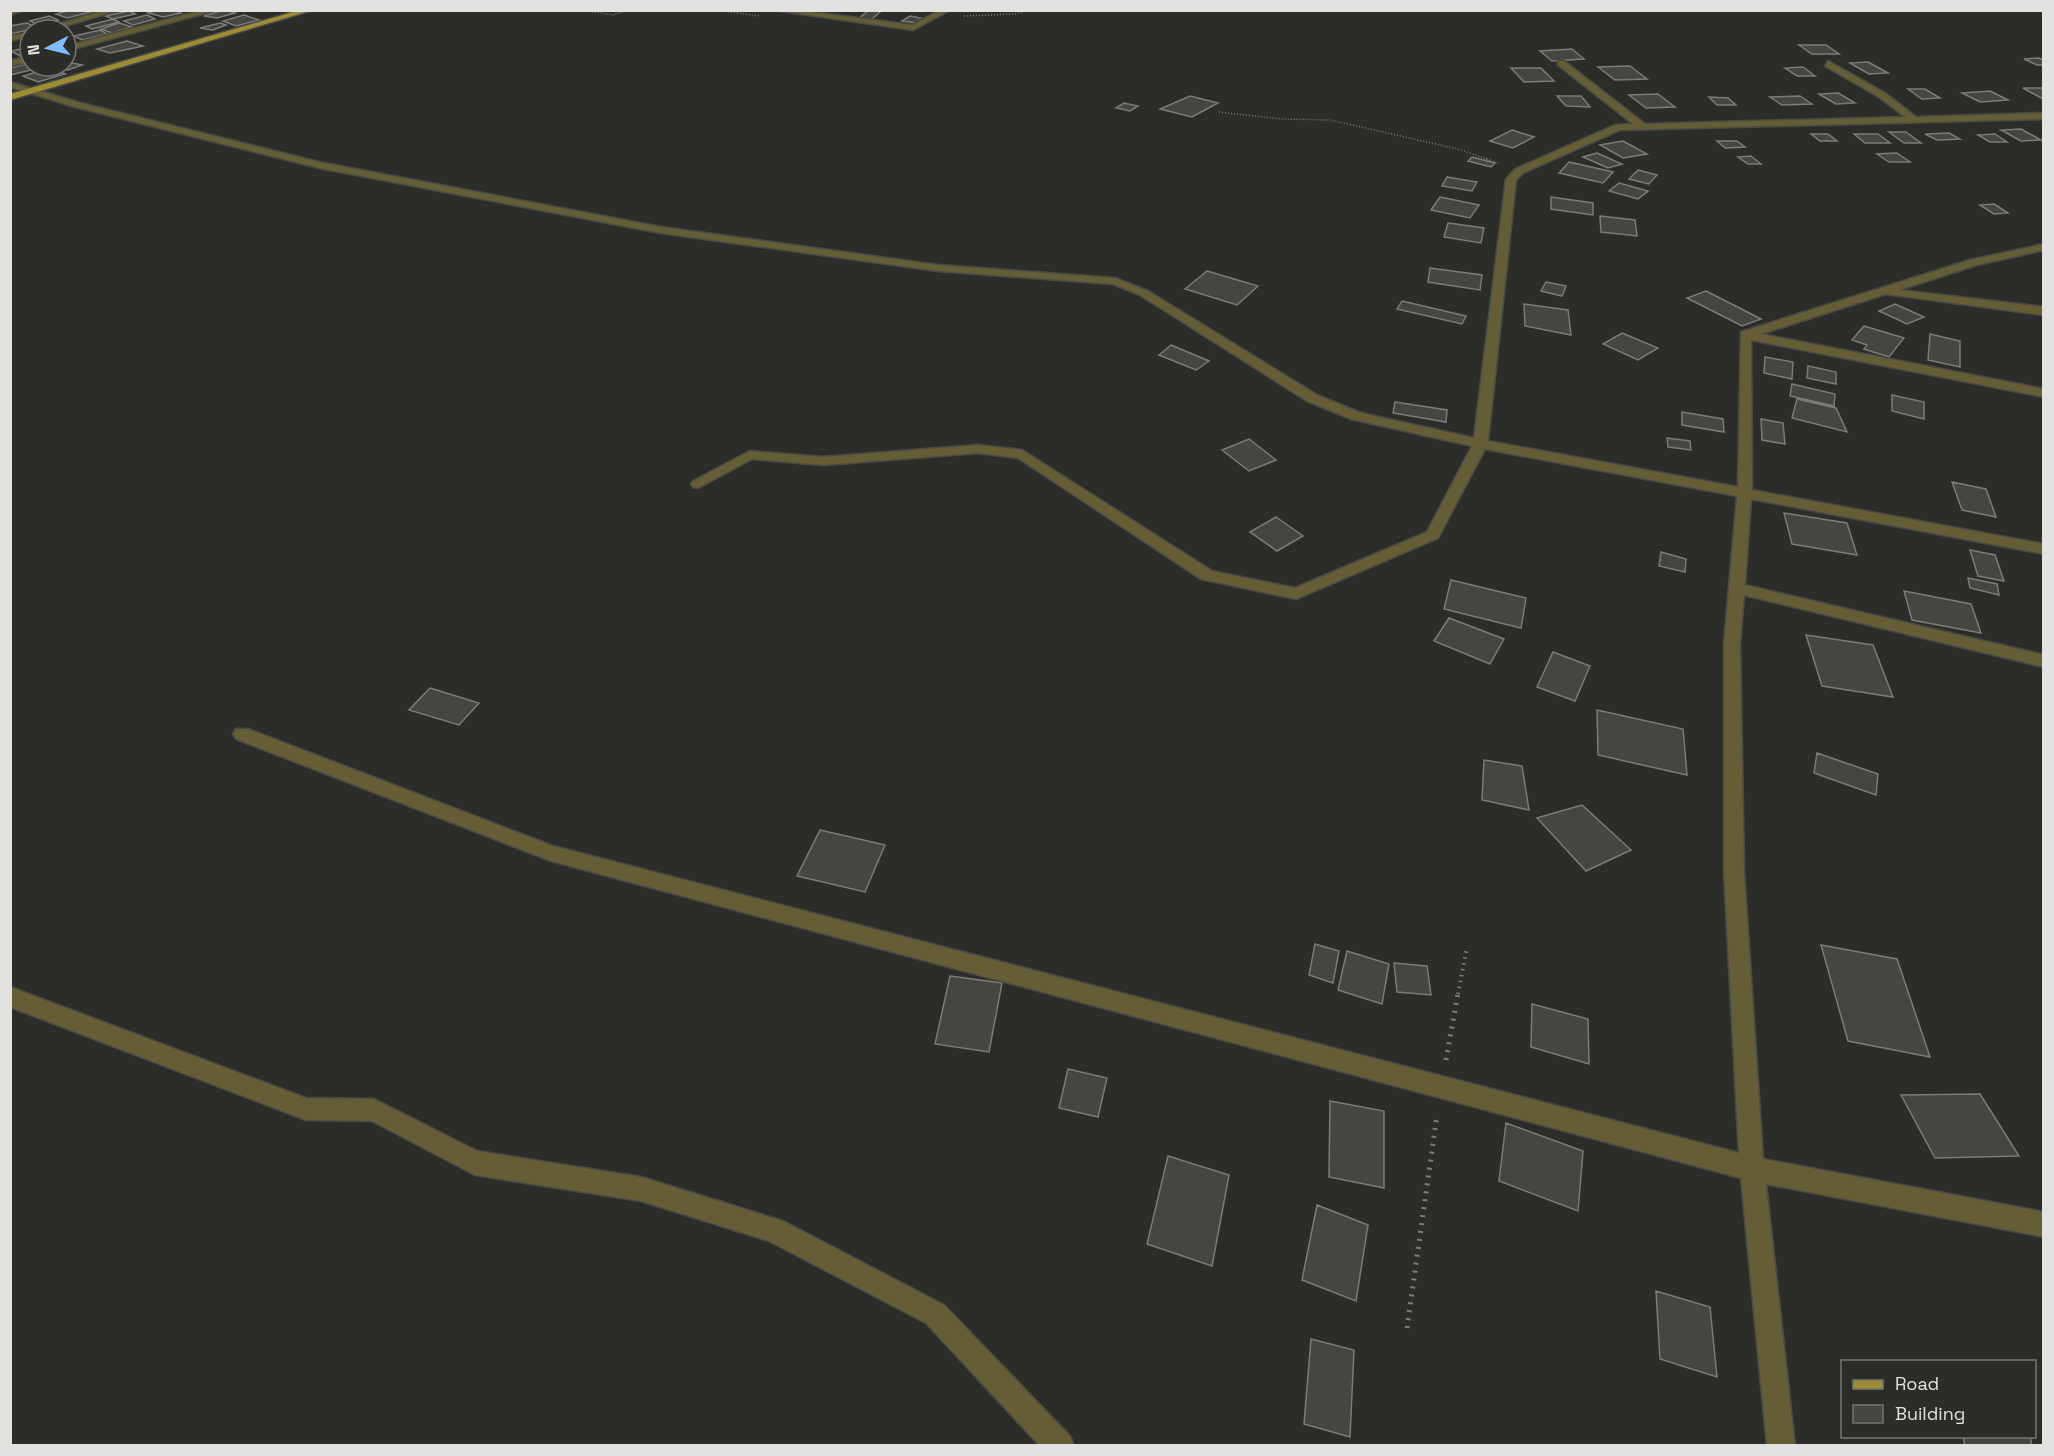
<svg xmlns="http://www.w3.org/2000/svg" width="2054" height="1456" viewBox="0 0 2054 1456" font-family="'Space Grotesk',sans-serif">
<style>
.building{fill:#464541;stroke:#7c7b77;stroke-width:1.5}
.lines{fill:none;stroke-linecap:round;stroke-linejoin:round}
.minor-casing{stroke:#494945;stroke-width:3}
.major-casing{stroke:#494945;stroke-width:3}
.path-far3{stroke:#7c7c79;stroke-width:1.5;stroke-dasharray:1 2;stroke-linecap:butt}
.path-far2{stroke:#7c7c79;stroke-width:2;stroke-dasharray:1 3;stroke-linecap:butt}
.path-far1{stroke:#7c7c79;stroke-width:4;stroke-dasharray:1.5 4.5;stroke-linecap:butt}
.path{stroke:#7c7c79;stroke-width:5;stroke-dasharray:2 6;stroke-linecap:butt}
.minor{fill:#645d36;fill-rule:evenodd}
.major{fill:#9c8d35;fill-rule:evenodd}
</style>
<rect width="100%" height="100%" fill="#2c2c28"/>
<path class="building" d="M 71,10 L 84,10 L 91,12 L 67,18 L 56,14 Z
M 157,10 L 173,10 L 181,13 L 163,17 L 148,13 Z
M 224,10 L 235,13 L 217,18 L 204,16 Z
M 869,10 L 881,11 L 870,21 L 858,19 Z
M 129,11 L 135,14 L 113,19 L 105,16 Z
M 147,15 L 155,19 L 133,25 L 124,21 Z
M 244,15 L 259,20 L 236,26 L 223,21 Z
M 49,16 L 58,20 L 39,25 L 30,21 Z
M 910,16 L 926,19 L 918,23 L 902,21 Z
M 113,19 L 119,22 L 92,29 L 86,26 Z
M 27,23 L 37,28 L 10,34 L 10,26 Z
M 119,23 L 132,27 L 112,33 L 101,29 Z
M 220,23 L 226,25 L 213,30 L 200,28 Z
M 100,30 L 107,34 L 82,40 L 74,36 Z
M 127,41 L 143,46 L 110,53 L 97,49 Z
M 1799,45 L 1826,45 L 1839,54 L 1812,54 Z
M 30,47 L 30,55 L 22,57 L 11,51 Z
M 1572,49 L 1584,59 L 1552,61 L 1540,51 Z
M 2039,58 L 2044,61 L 2044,65 L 2037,65 L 2024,59 Z
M 1868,62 L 1888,73 L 1869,74 L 1850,63 Z
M 30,63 L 30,66 L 43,67 L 10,75 L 10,68 Z
M 72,63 L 82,65 L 68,70 L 59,68 Z
M 1630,66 L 1647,79 L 1615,80 L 1598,67 Z
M 1803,67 L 1815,76 L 1797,76 L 1785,68 Z
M 50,68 L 65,74 L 38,82 L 23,76 Z
M 1511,68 L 1541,68 L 1554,81 L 1524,82 Z
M 2023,88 L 2042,88 L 2044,99 L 2043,99 Z
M 1908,89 L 1925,89 L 1940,98 L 1922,99 Z
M 1990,91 L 2008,100 L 1980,102 L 1962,93 Z
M 1838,93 L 1855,103 L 1836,104 L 1819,94 Z
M 1658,94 L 1675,107 L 1646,108 L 1629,95 Z
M 1190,96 L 1218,103 L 1192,117 L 1160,109 Z
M 1557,96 L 1581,96 L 1590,107 L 1566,106 Z
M 1800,96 L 1812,104 L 1782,105 L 1770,97 Z
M 1709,97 L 1728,98 L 1736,105 L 1717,105 Z
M 1124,103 L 1138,106 L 1130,111 L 1116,108 Z
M 2021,129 L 2041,140 L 2021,141 L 2001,130 Z
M 1512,130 L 1534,137 L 1513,148 L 1490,141 Z
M 1889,132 L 1906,132 L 1921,143 L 1904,143 Z
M 1949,133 L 1960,139 L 1937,140 L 1925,134 Z
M 1811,134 L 1828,134 L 1837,141 L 1820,141 Z
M 1854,134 L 1878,134 L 1890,143 L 1865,143 Z
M 1995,134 L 2007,142 L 1990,142 L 1978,135 Z
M 1623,141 L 1647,154 L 1623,158 L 1600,145 Z
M 1717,141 L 1737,141 L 1745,147 L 1725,148 Z
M 1597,153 L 1622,164 L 1608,168 L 1583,157 Z
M 1897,153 L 1910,162 L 1889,162 L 1877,154 Z
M 1751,156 L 1761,164 L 1748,164 L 1738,157 Z
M 1472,157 L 1495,163 L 1491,167 L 1468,161 Z
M 1569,162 L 1613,172 L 1603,183 L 1559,173 Z
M 1638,170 L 1657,175 L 1649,184 L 1629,179 Z
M 1447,177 L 1477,182 L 1472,191 L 1442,186 Z
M 1619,183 L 1648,191 L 1638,199 L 1609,191 Z
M 1440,197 L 1479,205 L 1470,218 L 1431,210 Z
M 1551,197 L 1593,203 L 1593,215 L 1551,209 Z
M 1994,204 L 2008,213 L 1994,214 L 1980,205 Z
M 1600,216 L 1635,220 L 1637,236 L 1601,232 Z
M 1448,223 L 1484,228 L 1481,243 L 1444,237 Z
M 1430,268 L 1482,275 L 1480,290 L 1428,282 Z
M 1207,271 L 1258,286 L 1237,305 L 1185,289 Z
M 1546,282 L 1566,286 L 1562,296 L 1541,291 Z
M 1706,291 L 1761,319 L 1742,326 L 1687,298 Z
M 1402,301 L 1466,316 L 1462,324 L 1397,309 Z
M 1524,304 L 1568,310 L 1571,335 L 1525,326 Z
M 1895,304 L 1924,317 L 1907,324 L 1879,311 Z
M 1864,326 L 1904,338 L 1889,357 L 1864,349 L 1867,345 L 1852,340 Z
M 1622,333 L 1658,348 L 1638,360 L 1603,344 Z
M 1930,334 L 1960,341 L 1960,367 L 1928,360 Z
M 1171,345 L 1209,361 L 1196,370 L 1159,355 Z
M 1765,357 L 1793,362 L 1792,379 L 1764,373 Z
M 1808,366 L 1836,372 L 1836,384 L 1807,378 Z
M 1792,384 L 1835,394 L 1834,406 L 1790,396 Z
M 1892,395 L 1924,402 L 1924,419 L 1892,411 Z
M 1797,399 L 1836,408 L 1847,432 L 1792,418 Z
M 1395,402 L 1447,410 L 1446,422 L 1393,413 Z
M 1682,412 L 1723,419 L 1724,432 L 1682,425 Z
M 1761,419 L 1783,423 L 1785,444 L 1762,440 Z
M 1667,438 L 1690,441 L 1691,450 L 1668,447 Z
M 1249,439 L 1276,460 L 1249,471 L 1222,450 Z
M 1952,482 L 1986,489 L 1996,517 L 1962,510 Z
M 1784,513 L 1847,523 L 1857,555 L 1792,544 Z
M 1276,517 L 1303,536 L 1277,551 L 1250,532 Z
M 1970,550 L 1995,555 L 2004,581 L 1978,576 Z
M 1661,552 L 1686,559 L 1685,572 L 1659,566 Z
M 1968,578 L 1997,584 L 1999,595 L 1970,588 Z
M 1451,580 L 1526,598 L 1521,628 L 1444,609 Z
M 1904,591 L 1971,604 L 1981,633 L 1912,620 Z
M 1449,618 L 1504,639 L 1490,664 L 1434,641 Z
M 1806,635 L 1873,645 L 1893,697 L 1822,686 Z
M 1553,652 L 1590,666 L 1575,701 L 1537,687 Z
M 430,688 L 479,703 L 459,725 L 409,710 Z
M 1597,710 L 1683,729 L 1687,775 L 1598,755 Z
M 1817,753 L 1878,774 L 1876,795 L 1814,773 Z
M 1484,760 L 1522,766 L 1529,810 L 1482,800 Z
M 1582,805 L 1631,850 L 1586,871 L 1537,818 Z
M 820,830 L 885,845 L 865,892 L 797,876 Z
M 1315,944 L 1339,951 L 1333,983 L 1309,975 Z
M 1821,945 L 1897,959 L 1930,1057 L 1848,1041 Z
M 1347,951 L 1389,964 L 1382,1004 L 1338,990 Z
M 1394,963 L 1427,966 L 1431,995 L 1397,992 Z
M 950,976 L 1002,983 L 989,1052 L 935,1044 Z
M 1532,1004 L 1588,1019 L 1589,1064 L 1531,1047 Z
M 1068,1069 L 1107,1078 L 1098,1117 L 1059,1108 Z
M 1980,1094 L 2019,1156 L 1935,1158 L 1901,1095 Z
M 1330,1101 L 1384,1111 L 1384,1188 L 1329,1177 Z
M 1506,1123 L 1583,1151 L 1578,1211 L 1499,1181 Z
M 1168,1156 L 1229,1175 L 1212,1266 L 1147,1244 Z
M 1317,1205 L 1368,1225 L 1356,1301 L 1302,1280 Z
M 1656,1291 L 1710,1307 L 1717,1377 L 1660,1359 Z
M 1311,1339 L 1354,1350 L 1350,1437 L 1304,1424 Z
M 1963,1436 L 2030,1436 L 2032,1446 L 1965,1446 Z"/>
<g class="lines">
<defs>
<path id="minor" d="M 10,10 L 24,10 L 10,15 Z
M 105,10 L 119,10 L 52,30 L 39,30 Z
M 203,10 L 217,10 L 66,51 L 66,46 Z
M 773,10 L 797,10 L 912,25 L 940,10 L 950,10 L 913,30 Z
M 30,32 L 30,36 L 10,41 L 10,36 Z
M 30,56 L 30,62 L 10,66 L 10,61 Z
M 1558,61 L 1564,61 L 1645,124 L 1905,117 L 1879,97 L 1825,66 L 1828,61 L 1885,93 L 1916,117 L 2044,113 L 2044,119 L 1620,130 L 1523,173 L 1516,180 L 1488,441 L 1738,487 L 1741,332 L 1970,260 L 2044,244 L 2044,250 L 1977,265 L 1899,290 L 2044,307 L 2044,315 L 1886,294 L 1761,334 L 2044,389 L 2044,397 L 1751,340 L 1752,490 L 2044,544 L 2044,554 L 1751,499 L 1745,585 L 2044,655 L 2044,667 L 1744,595 L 1740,644 L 1744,871 L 1763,1159 L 2044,1212 L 2044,1237 L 1766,1184 L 1795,1446 L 1767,1446 L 1741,1178 L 551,861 L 236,739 L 233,734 L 236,729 L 248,729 L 553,846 L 1739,1153 L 1724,871 L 1724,644 L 1737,496 L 1485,449 L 1438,538 L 1296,599 L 1201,579 L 1018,458 L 978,453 L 823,465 L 752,459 L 698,488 L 693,487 L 691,484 L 693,481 L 750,451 L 823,457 L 978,445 L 1022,450 L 1212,571 L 1295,588 L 1427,532 L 1472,446 L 1351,419 L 1307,401 L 1140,295 L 1113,284 L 938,271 L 661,233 L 319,168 L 75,107 L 10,87 L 10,82 L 81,103 L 319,162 L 661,227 L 938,265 L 1115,278 L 1148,291 L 1317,395 L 1361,413 L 1474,438 L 1506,179 L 1515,169 L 1615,125 L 1633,124 L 1558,65 Z
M 10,987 L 306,1098 L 374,1099 L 477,1151 L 641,1177 L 783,1221 L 944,1305 L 1070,1436 L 1074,1446 L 1040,1446 L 926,1323 L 769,1241 L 641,1201 L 475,1175 L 372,1121 L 306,1120 L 10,1007 Z"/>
<path id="major" d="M 300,10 L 313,10 L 10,100 L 10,94 Z"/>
</defs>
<use href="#minor" class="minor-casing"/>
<use href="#major" class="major-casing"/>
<path class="path-far3" d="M 583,10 L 613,15 L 629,10
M 716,10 L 760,16
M 964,16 L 1015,14 L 1031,10
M 1219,112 L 1281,119 L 1330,120 L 1458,149 L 1490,160"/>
<path class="path-far2" d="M 1486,159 L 1498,163"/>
<path class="path-far1" d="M 1458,994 L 1467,947"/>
<path class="path" d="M 1446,1060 L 1458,993
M 1407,1328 L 1437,1115"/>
<use href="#minor" class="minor"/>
<use href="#major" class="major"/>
</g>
<rect width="2054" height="1456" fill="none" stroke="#e3e2e0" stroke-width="24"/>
<rect x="1841" y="1360" width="195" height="78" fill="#2c2c28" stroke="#757572" stroke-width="1.5"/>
<rect x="1853" y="1380" width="30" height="9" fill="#9c8d35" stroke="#757572" stroke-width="1.5"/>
<text x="1895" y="1390" font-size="18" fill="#e3e2e0">Road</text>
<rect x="1853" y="1405" width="30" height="18" fill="#464541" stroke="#757572" stroke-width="1.5"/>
<text x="1895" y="1420" font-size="18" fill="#e3e2e0">Building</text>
<g transform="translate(48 48) rotate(263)"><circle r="28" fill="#2c2c28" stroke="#757572" stroke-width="1.5"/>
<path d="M0-4.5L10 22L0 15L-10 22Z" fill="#81bdfa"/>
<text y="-9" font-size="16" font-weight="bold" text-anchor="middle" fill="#e3e2e0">N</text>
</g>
</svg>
